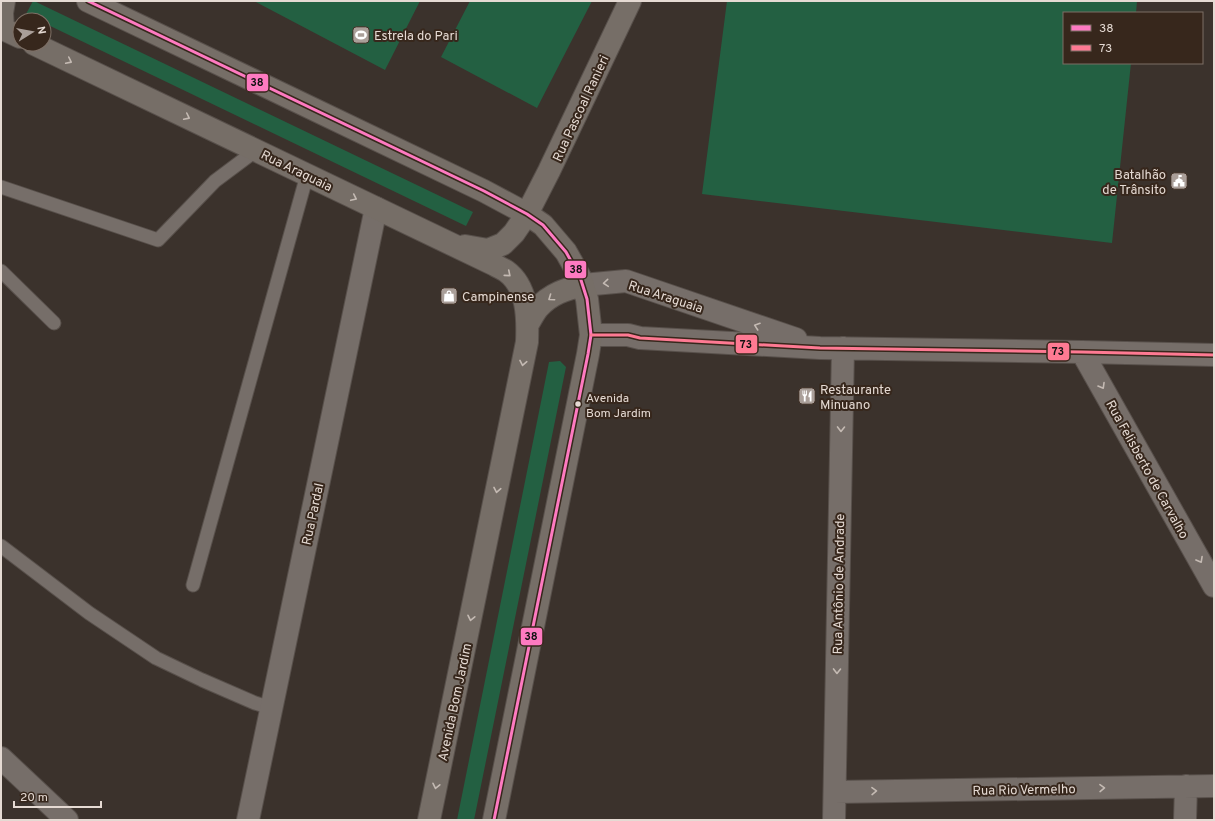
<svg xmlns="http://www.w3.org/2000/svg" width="1215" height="821" viewBox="0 0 1215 821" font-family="Overpass,sans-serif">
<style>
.green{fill:#236042}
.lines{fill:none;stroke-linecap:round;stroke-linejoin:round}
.lane-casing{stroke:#58504b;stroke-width:15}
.street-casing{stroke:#58504b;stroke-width:24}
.secondary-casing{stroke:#58504b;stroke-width:24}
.lane{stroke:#766e69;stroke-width:13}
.street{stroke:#766e69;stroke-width:22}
.secondary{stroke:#766e67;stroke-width:22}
.bus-1-casing{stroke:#37271c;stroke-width:6}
.bus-2-casing{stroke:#37271c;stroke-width:6}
.bus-1{stroke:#fe7ac1;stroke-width:3}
.bus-2{stroke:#fe7a93;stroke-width:3}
.oneway{stroke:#c4bab3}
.bus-dot{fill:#e5dad3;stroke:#37271c;stroke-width:1.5}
.labels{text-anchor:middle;stroke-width:4;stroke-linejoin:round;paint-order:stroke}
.bus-label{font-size:12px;fill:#e5dad3;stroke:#37271c;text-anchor:start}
.poi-label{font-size:13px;fill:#e5dad3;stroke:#37271c;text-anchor:start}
.street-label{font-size:13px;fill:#e5dad3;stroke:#37271c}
.line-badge{stroke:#37271c;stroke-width:1.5}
.pale-badge-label{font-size:11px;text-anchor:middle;font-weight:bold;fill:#111}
</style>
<rect width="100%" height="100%" fill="#3b322c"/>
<path class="green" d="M 33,1 L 34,1 L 473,212 L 466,226 L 44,23 L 44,20 L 38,20 L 26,14 Z
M 254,1 L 420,1 L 385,70 Z
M 470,1 L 592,1 L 537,108 L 441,57 Z
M 727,1 L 1137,1 L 1136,13 L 1064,13 L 1064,63 L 1131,63 L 1112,243 L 702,194 Z
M 560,361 L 566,367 L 474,820 L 457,820 L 549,362 Z"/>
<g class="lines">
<defs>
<path id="lane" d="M 1,187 L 158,240 L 215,181 L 255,151
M 1,271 L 54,323
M 1,546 L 89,613 L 156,658 L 202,680 L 255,703 L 271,708
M 193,585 L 307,175"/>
<path id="street" d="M 583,285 L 626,281 L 796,339
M 591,335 L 628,335 L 640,338 L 820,348 L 1082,352 L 1214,355
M 1082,352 L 1214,586
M 1,758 L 67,820
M 835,792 L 1214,786
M 248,820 L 376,208
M 834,820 L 843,348
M 1185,820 L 1186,786"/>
<path id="secondary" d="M 88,1 L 484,191 L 527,214 L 543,225 L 566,252 L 580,277 L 587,299 L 591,335 L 588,354 L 494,820
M 1,28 L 20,37
M 3,29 L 2,13 L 4,1
M 34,44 L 495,265 C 498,267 503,269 506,271 C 528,287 528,318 527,342 L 429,820
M 465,246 L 488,250 L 503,244 L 514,233 L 527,214 L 549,171 L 630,1
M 528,324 C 531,319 534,313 538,308 C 550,294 566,289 583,285"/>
</defs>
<use href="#lane" class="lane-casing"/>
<use href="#street" class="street-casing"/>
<use href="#secondary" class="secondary-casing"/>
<use href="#lane" class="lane"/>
<use href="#street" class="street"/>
<use href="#secondary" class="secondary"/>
<defs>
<path id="bus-1" d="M 88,1 L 484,191 L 527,214 L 543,225 L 566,252 L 580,277 L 587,299 L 591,335 L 588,354 L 494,820"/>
<path id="bus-2" d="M 591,335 L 628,335 L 640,338 L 820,348 L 1082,352 L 1214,355"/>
</defs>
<use href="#bus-1" class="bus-1-casing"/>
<use href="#bus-2" class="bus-2-casing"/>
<use href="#bus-1" class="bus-1"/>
<use href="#bus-2" class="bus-2"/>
</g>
<defs><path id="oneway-chevron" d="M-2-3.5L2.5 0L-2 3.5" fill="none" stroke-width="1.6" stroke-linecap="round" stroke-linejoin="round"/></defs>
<g class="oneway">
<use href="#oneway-chevron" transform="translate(69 61) rotate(26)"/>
<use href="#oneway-chevron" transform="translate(187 117) rotate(26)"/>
<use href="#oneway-chevron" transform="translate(354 198) rotate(25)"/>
<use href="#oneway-chevron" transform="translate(508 274) rotate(40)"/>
<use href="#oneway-chevron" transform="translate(606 283) rotate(175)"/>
<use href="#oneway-chevron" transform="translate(551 298) rotate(145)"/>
<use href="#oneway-chevron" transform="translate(757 326) rotate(-161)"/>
<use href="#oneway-chevron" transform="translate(523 363) rotate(101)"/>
<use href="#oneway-chevron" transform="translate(1102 386) rotate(60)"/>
<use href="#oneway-chevron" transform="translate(841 429) rotate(91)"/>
<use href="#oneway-chevron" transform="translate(497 490) rotate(101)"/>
<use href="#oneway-chevron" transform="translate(1200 560) rotate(61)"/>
<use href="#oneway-chevron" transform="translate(471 618) rotate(102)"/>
<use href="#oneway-chevron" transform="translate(837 671) rotate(91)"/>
<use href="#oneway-chevron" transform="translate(436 786) rotate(102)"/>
<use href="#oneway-chevron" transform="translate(1102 788) rotate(-1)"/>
<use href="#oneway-chevron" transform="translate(874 791) rotate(-1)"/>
</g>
<defs>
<symbol id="stadium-square" viewBox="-11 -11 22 22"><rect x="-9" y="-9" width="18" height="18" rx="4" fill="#aa9f99" stroke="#37271c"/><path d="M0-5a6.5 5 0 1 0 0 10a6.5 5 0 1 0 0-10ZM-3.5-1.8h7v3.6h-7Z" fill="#fff"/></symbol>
<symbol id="civic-square" viewBox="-11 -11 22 22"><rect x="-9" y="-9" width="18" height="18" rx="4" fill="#aa9f99" stroke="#37271c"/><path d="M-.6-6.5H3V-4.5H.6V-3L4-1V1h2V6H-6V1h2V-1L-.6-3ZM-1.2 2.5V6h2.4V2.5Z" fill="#fff"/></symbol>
<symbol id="shop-square" viewBox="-11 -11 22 22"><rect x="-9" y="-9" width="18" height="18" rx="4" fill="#aa9f99" stroke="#37271c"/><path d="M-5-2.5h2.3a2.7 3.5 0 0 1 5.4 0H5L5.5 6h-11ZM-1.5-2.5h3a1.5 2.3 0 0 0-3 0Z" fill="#fff"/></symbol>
<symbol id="restaurant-square" viewBox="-11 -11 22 22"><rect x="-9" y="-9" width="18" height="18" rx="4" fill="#aa9f99" stroke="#37271c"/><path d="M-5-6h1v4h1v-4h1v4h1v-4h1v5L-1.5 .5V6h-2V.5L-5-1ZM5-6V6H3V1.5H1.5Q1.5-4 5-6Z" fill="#fff"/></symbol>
</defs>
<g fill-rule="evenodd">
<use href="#stadium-square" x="351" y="25" width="20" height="20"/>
<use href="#civic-square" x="1169" y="171" width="20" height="20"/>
<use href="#shop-square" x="439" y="286" width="20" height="20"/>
<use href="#restaurant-square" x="797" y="386" width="20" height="20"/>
</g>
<circle class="bus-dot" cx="578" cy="404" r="3.5"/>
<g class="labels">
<g class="bus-label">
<text x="586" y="402">Avenida<tspan x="586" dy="15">Bom Jardim</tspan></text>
</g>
<g class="poi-label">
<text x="374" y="40">Estrela do Pari</text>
<text x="1166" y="179" text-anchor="end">Batalhão<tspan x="1166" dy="15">de Trânsito</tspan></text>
<text x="462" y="301">Campinense</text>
<text x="820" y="394">Restaurante<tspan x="820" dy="15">Minuano</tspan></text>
</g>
<g class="street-label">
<text transform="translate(580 108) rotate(-65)" y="5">Rua Pascoal Ranieri</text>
<text transform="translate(297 170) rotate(26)" y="5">Rua Araguaia</text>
<text transform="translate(666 296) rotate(18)" y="5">Rua Araguaia</text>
<text transform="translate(1148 469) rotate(61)" y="5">Rua Felisberto de Carvalho</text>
<text transform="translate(312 514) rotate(-78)" y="5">Rua Pardal</text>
<text transform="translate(838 584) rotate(-89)" y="5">Rua Antônio de Andrade</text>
<text transform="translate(454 702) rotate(-78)" y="5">Avenida Bom Jardim</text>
<text transform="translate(1024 789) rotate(-1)" y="5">Rua Rio Vermelho</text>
</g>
</g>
<g class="line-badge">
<rect x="246" y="73" width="23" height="19" rx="4" fill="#fe7ac1"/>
<rect x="564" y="260" width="23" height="19" rx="4" fill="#fe7ac1"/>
<rect x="735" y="334" width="23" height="20" rx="4" fill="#fe7a93"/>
<rect x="1047" y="342" width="23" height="19" rx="4" fill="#fe7a93"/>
<rect x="520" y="627" width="23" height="19" rx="4" fill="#fe7ac1"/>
</g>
<g class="pale-badge-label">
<text x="257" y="86">38</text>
<text x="576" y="273">38</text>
<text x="746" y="348">73</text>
<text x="1058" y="355">73</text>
<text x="531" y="640">38</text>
</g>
<rect width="1215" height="821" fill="none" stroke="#e5dad3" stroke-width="4"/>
<rect x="1063" y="12" width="140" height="52" fill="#37271c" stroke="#7d6f65"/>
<rect x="1071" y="25" width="20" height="6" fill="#fe7ac1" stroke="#7d6f65"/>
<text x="1099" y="32" font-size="12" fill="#e5dad3">38</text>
<rect x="1071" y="45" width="20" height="6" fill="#fe7a93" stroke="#7d6f65"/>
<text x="1099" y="52" font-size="12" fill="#e5dad3">73</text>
<g transform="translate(32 32) rotate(79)"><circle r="19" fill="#37271c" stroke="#7d6f65"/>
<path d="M0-3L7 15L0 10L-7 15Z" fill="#aa9f99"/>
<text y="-6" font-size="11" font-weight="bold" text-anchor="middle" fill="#e5dad3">N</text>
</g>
<path d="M14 801v6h87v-6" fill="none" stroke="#e5dad3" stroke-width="2"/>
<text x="20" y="801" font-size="12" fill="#e5dad3" stroke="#37271c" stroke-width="3" paint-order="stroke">20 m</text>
</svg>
